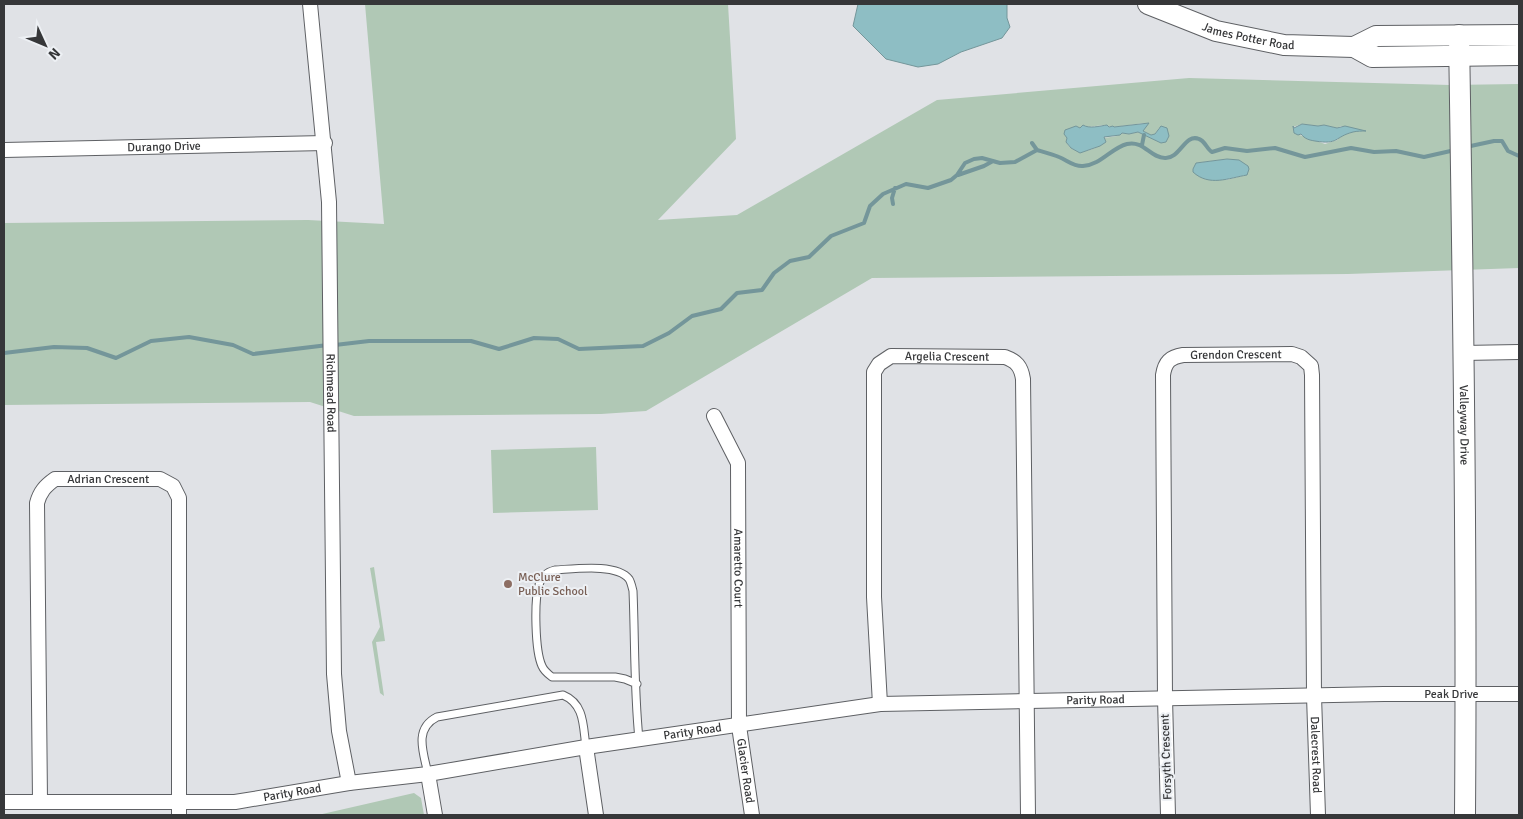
<svg xmlns="http://www.w3.org/2000/svg" width="1523" height="819" viewBox="0 0 1523 819" font-family="Signika,sans-serif">
<style>
.green{fill:#b0c8b5;fill-rule:evenodd}
.water{fill:#8ebec4;stroke:#74969a}
.lines{fill:none;stroke-linecap:round;stroke-linejoin:round}
.stream{stroke:#74969a;stroke-width:4}
.lane-casing{stroke:#5e6064;stroke-width:9}
.street-casing{stroke:#5e6064;stroke-width:16}
.secondary-casing{stroke:#5e6064;stroke-width:22}
.lane{stroke:#fff;stroke-width:7}
.street{stroke:#fff;stroke-width:14}
.secondary{stroke:#fff;stroke-width:20}
.education-dot{fill:#8d6e63;stroke:#edf0f4;stroke-width:2}
.labels{text-anchor:middle;stroke-width:4;stroke-linejoin:round;paint-order:stroke}
.street-label{font-size:12px;fill:#363739;stroke:#edf0f4}
.education-label{font-size:12px;fill:#785e54;stroke:#edf0f4;text-anchor:start}
</style>
<rect width="100%" height="100%" fill="#e0e2e6"/>
<path class="green" d="M 365,4 L 728,4 L 736,139 L 658,220 L 737,215 L 937,100 L 1189,78 L 1450,85 L 1519,84 L 1519,268 L 1348,274 L 872,278 L 646,411 L 601,414 L 354,416 L 310,402 L 4,405 L 4,223 L 308,220 L 384,224 ZM 1144,123 L 1143,131 L 1151,135 L 1155,134 L 1159,128 L 1160,142 L 1138,132 L 1129,134 L 1121,133 L 1117,136 L 1104,138 L 1106,142 C 1097,148 1081,156 1071,148 C 1069,147 1068,144 1066,142 L 1067,138 L 1080,128 L 1104,125 L 1114,127 ZM 1302,124 L 1318,126 L 1324,125 L 1337,128 L 1341,126 L 1361,131 L 1354,131 L 1341,136 L 1337,140 L 1325,144 L 1294,133 L 1293,127 ZM 1227,159 L 1237,161 L 1246,175 L 1226,180 L 1196,163 Z
M 596,447 L 598,510 L 493,513 L 491,450 Z
M 374,567 L 385,641 L 376,642 L 384,696 L 380,693 L 372,642 L 380,627 L 370,568 Z
M 414,793 L 421,798 L 424,815 L 318,815 Z"/>
<path class="water" d="M 858,4 L 1007,4 L 1007,18 L 1010,27 L 1002,38 L 961,52 L 938,64 L 918,67 L 886,59 L 853,26 Z
M 1149,123 L 1143,131 L 1151,135 L 1155,134 L 1161,126 L 1167,128 L 1169,136 L 1166,142 L 1161,143 L 1138,132 L 1129,134 L 1122,133 L 1120,135 L 1104,137 L 1106,142 L 1100,146 L 1080,153 L 1071,148 L 1066,142 L 1067,138 L 1064,134 L 1065,130 L 1076,126 L 1080,128 L 1083,125 C 1089,129 1100,126 1107,125 L 1109,127 L 1113,126 L 1114,127 Z
M 1302,124 L 1318,126 L 1324,125 L 1337,128 L 1345,126 L 1366,131 C 1362,131 1357,131 1353,132 C 1334,137 1339,145 1315,141 C 1309,140 1305,139 1301,134 L 1298,135 L 1294,133 L 1293,126 L 1294,128 Z
M 1227,159 L 1239,160 L 1248,166 L 1249,169 L 1247,175 C 1229,178 1209,187 1193,172 L 1193,169 L 1196,163 Z"/>
<g class="lines">
<path class="stream" d="M 1032,143 L 1037,150
M 1142,145 L 1144,135
M 1466,147 L 1494,141 L 1502,141 L 1508,151 L 1519,156
M 958,175 L 984,166 L 993,161
M 893,204 L 892,198 L 895,188
M 335,345 L 369,341 L 471,341 L 499,349 L 534,338 L 558,339 L 579,349 L 643,346 L 669,333 L 692,316 L 721,309 L 737,293 L 762,290 L 774,273 L 790,261 L 809,257 L 831,236 L 864,223 L 870,206 L 883,194 L 906,184 L 928,188 L 951,180 L 957,175 L 965,163 L 974,159 L 982,158 L 1000,163 L 1015,162 L 1037,150 C 1044,152 1052,154 1059,157 C 1067,160 1074,167 1083,166 C 1101,165 1111,148 1127,144 C 1144,140 1150,158 1165,158 C 1180,159 1185,133 1199,139 C 1205,141 1207,149 1212,152 L 1225,148 L 1247,151 L 1275,148 L 1305,157 L 1351,148 L 1374,152 L 1396,151 L 1424,157 L 1455,150
M 4,353 L 54,347 L 87,348 L 116,358 L 151,341 L 189,337 L 233,345 L 253,354 L 328,345"/>
<defs>
<path id="lane" d="M 637,684 L 625,679 L 615,677 L 552,677 C 548,674 544,671 542,666 C 535,651 534,600 539,585 C 541,577 547,572 555,570 C 574,569 617,563 629,579 C 631,582 632,587 633,591 C 635,640 634,690 639,739
M 428,774 C 424,754 413,729 437,717 L 563,695 C 585,704 583,727 586,747"/>
<g id="street">
<path id="s1" d="M 310,4 L 329,202 L 334,674 L 339,731 L 349,783"/>
<path id="s2" d="M 4,150 L 325,143"/>
<path d="M 1463,353 L 1519,352"/>
<path id="s3" d="M 714,416 L 738,463 L 739,726 L 752,815"/>
<path id="s4" d="M 880,704 L 874,597 L 874,372 L 879,364 L 891,356 L 1005,357 C 1016,361 1021,366 1023,379 L 1028,815"/>
<path d="M 586,747 L 596,815"/>
<path d="M 428,774 L 435,815"/>
<path id="s5" d="M 40,801 L 37,503 C 40,492 45,486 55,479 L 160,479 L 173,486 L 179,498 L 179,815"/>
<path id="s6" d="M 4,802 L 235,802 L 349,783 L 428,774 L 586,747 L 880,704 L 1384,694 L 1519,694"/>
<path id="s7" d="M 1168,815 L 1165,698 L 1163,375 C 1165,362 1170,357 1183,355 L 1292,354 L 1301,357 L 1311,366 L 1312,375 L 1314,696 L 1318,815"/>
</g>
<g id="secondary">
<path id="s8" d="M 1148,4 L 1216,31 L 1284,45 L 1354,47 L 1372,57 L 1519,55"/>
<path id="s9" d="M 1459,35 C 1463,295 1467,555 1465,815"/>
<path d="M 1354,47 L 1376,36 L 1519,35"/>
</g>
</defs>
<use href="#lane" class="lane-casing"/>
<use href="#street" class="street-casing"/>
<use href="#secondary" class="secondary-casing"/>
<use href="#lane" class="lane"/>
<use href="#street" class="street"/>
<use href="#secondary" class="secondary"/>
</g>
<circle class="education-dot" cx="508" cy="584" r="5"/>
<g class="labels">
<g class="street-label">
<text dy="4" stroke="none"><textPath href="#s8" startOffset="106">James Potter Road</textPath></text>
<text dy="4" stroke="none"><textPath href="#s2" startOffset="160">Durango Drive</textPath></text>
<text dy="4" stroke="none"><textPath href="#s7" startOffset="524">Grendon Crescent</textPath></text>
<text dy="4" stroke="none"><textPath href="#s4" startOffset="412">Argelia Crescent</textPath></text>
<text dy="4" stroke="none"><textPath href="#s1" startOffset="390">Richmead Road</textPath></text>
<text dy="4" stroke="none"><textPath href="#s9" startOffset="390">Valleyway Drive</textPath></text>
<text dy="4" stroke="none"><textPath href="#s5" startOffset="382">Adrian Crescent</textPath></text>
<text dy="4" stroke="none"><textPath href="#s3" startOffset="158">Amaretto Court</textPath></text>
<text dy="4" stroke="none"><textPath href="#s6" startOffset="1455">Peak Drive</textPath></text>
<text dy="4" stroke="none"><textPath href="#s6" startOffset="1099">Parity Road</textPath></text>
<text dy="4" stroke="none"><textPath href="#s6" startOffset="694">Parity Road</textPath></text>
<text dy="4" stroke="none"><textPath href="#s7" startOffset="992">Dalecrest Road</textPath></text>
<text transform="translate(1166 757) rotate(-92)" y="4">Forsyth Crescent</text>
<text dy="4" stroke="none"><textPath href="#s3" startOffset="361">Glacier Road</textPath></text>
<text dy="4" stroke="none"><textPath href="#s6" startOffset="289">Parity Road</textPath></text>
</g>
<g class="education-label">
<text x="518" y="581">McClure<tspan x="518" dy="14">Public School</tspan></text>
</g>
</g>
<rect width="1523" height="819" fill="none" stroke="#363739" stroke-width="10"/>
<g transform="translate(45 45) rotate(134)" stroke="#edf0f4" stroke-width="4" paint-order="stroke">
<path d="M0-4L9 19L0 12L-9 19Z" fill="#363739"/>
<text y="-8" font-size="14" font-weight="bold" text-anchor="middle" fill="#363739">N</text>
</g>
</svg>
